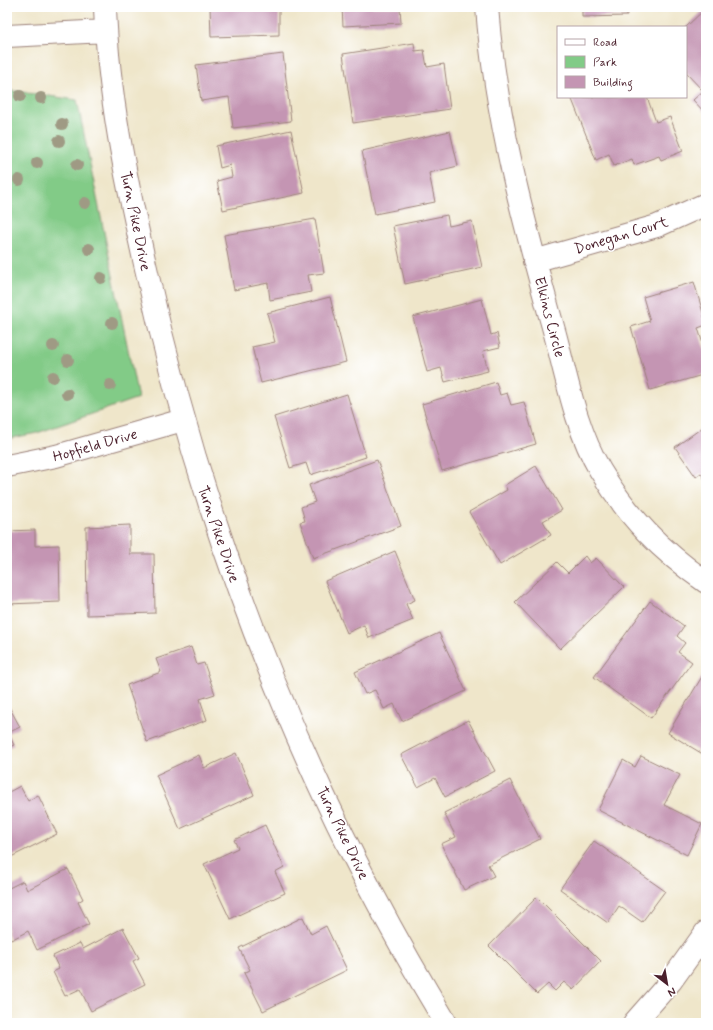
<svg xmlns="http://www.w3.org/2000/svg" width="713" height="1030" viewBox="0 0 713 1030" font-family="Mynerve,sans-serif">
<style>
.green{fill:#82cb87;stroke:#667559}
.building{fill:#c495b3}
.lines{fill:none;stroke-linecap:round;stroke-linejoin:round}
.street-casing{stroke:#9c827a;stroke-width:24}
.street{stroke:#fff;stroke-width:22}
.tree{fill:#9f9a84}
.labels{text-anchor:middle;stroke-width:3;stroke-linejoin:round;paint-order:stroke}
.street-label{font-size:15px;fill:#4a1f2b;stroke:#fff}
</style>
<rect width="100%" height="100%" fill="#fff"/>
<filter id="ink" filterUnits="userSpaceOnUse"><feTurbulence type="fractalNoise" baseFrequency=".025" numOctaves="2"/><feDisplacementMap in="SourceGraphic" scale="8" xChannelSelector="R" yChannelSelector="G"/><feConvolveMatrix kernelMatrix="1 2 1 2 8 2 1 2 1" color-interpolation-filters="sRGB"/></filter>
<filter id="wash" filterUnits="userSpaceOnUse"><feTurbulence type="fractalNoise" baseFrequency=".012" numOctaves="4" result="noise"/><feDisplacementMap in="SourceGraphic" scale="16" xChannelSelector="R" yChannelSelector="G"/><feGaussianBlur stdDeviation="0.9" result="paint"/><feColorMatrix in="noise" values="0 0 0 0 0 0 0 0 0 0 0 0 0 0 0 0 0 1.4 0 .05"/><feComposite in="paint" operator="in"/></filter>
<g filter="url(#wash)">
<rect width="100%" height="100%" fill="#efe6ca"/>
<path class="green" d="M 7,90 L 77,100 L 138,398 L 37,433 L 7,439 Z"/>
<g id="blocks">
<path class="building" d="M 210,7 L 279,7 L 279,35 L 211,37 Z
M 342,7 L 400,7 L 401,23 L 343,26 Z
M 582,7 L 627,7 L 627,16 L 582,17 Z
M 706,8 L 706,114 L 693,100 L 703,91 L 686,73 L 686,27 Z
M 414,43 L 415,51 L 424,50 L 427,67 L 444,64 L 450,109 L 353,123 L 343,54 Z
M 283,54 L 291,121 L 233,128 L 229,97 L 201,101 L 196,65 Z
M 571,97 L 647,97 L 656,122 L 670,117 L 683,151 L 661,160 L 659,156 L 634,165 L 632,159 L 614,166 L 609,154 L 596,160 Z
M 291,130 L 304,193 L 223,210 L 217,181 L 232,177 L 230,165 L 220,168 L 216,146 Z
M 450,131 L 458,166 L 429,173 L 435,202 L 375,214 L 362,151 Z
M 447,215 L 449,226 L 472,221 L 482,267 L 405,284 L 393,226 Z
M 315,219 L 324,273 L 308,275 L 311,292 L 270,300 L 268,283 L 234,290 L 224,235 Z
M 694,282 L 706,323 L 706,325 L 698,328 L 706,354 L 706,374 L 650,390 L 631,327 L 650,321 L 643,297 Z
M 330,297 L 346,362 L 261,383 L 252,347 L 275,342 L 267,313 Z
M 482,299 L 491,335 L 497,333 L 500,347 L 483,351 L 488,371 L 445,382 L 441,368 L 427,372 L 413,317 Z
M 496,382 L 500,395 L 507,393 L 511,405 L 524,402 L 536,444 L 442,471 L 422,404 Z
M 347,394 L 366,457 L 310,475 L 306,463 L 290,468 L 274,417 Z
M 706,425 L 706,481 L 701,473 L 696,477 L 675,447 Z
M 377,460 L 401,526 L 313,558 L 300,522 L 305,521 L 301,507 L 315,502 L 309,485 Z
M 536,466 L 562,510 L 543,521 L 551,535 L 500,565 L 469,512 L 507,490 L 505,485 Z
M 130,525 L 130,554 L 154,554 L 155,613 L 87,615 L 86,527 Z
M 35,530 L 35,546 L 59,545 L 60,602 L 7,604 L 7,531 Z
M 395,551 L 415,600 L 406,604 L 413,620 L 369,638 L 364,625 L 347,633 L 325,581 Z
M 585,556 L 590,563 L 596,558 L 624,587 L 560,649 L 515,602 L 557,562 L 568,573 Z
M 650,601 L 684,626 L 677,636 L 685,643 L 678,652 L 692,662 L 651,718 L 594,677 Z
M 439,633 L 466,691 L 402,721 L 394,704 L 384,709 L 375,690 L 365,694 L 355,672 Z
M 191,647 L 197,665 L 204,663 L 215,694 L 200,699 L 207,720 L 147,742 L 127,685 L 161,672 L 156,659 Z
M 706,670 L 706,756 L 668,733 Z
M 7,703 L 20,727 L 8,733 L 14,745 L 7,748 Z
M 468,720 L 495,771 L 445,797 L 435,778 L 418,787 L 401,755 Z
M 236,753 L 254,795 L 180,829 L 156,775 L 199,755 L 204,768 Z
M 641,756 L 680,775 L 664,805 L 702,824 L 687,855 L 598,810 L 623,760 L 635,767 Z
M 510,780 L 540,839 L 488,865 L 494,876 L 464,890 L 441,844 L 456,837 L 444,813 Z
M 20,786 L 28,801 L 38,795 L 57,834 L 7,859 L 7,793 Z
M 265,825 L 284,867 L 275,872 L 285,893 L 230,919 L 204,864 L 238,848 L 234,840 Z
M 594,841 L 665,891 L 642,922 L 619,906 L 608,923 L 560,889 Z
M 68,869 L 83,899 L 78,902 L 89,924 L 37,950 L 28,931 L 11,940 L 7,932 L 7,889 L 23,881 L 27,890 Z
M 537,897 L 601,961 L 573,990 L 564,982 L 555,991 L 548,984 L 537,994 L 489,946 Z
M 303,917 L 311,934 L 326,926 L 347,970 L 263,1011 L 244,973 L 250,970 L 239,948 Z
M 123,928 L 139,958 L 133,961 L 145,984 L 91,1011 L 80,989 L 65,996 L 53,972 L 59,969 L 53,956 L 80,943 L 83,949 Z
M 193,1020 L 193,1023 L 173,1023 L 173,1022 Z"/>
</g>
</g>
<g filter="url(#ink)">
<use href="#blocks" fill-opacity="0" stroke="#9c827a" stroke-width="1"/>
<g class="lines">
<defs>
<path id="street" d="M 105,7 C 108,95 126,179 145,264 C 204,533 303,788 446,1023
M 487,7 C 495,118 525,227 555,334 C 567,379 576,429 600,470 C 628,517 661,551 706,582
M 7,36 L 106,31
M 534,261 L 657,226 L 706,204
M 7,466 L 56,456 L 183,420
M 634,1023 L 671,981 L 706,932"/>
</defs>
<use href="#street" class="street-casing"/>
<use href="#street" class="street"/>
</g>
<g class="tree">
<circle cx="20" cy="96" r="6"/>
<circle cx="41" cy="98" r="6"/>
<circle cx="62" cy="124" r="6"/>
<circle cx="59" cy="141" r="6"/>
<circle cx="37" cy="163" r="6"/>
<circle cx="77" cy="165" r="6"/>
<circle cx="19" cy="180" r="6"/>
<circle cx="85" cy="203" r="6"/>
<circle cx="89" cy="249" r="6"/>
<circle cx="101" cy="278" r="6"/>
<circle cx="112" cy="323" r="6"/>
<circle cx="53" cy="346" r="6"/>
<circle cx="68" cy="360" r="6"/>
<circle cx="53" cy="377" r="6"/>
<circle cx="110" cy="385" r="6"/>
<circle cx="67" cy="394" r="6"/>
</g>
</g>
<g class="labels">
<g class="street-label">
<text transform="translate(136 221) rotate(78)" y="5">Turn Pike Drive</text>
<text transform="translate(621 235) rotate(-17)" y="5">Donegan Court</text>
<text transform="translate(550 317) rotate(75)" y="5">Elkins Circle</text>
<text transform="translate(95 445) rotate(-16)" y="5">Hopfield Drive</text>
<text transform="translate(219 534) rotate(71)" y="5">Turn Pike Drive</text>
<text transform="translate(343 833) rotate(64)" y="5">Turn Pike Drive</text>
</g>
</g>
<rect width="713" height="1030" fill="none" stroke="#fff" stroke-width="24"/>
<rect x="557" y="26" width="130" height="72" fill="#ffffff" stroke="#b7a5aa"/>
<rect x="565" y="39" width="20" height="6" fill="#ffffff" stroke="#b7a5aa"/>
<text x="593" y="46" font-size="12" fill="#4a1f2b">Road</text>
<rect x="565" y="56" width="20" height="12" fill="#82cb87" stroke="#b7a5aa"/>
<text x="593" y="66" font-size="12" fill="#4a1f2b">Park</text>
<rect x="565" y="76" width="20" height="12" fill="#c495b3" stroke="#b7a5aa"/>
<text x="593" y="86" font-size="12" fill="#4a1f2b">Building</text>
<g transform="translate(667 984) rotate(149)" stroke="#ffffff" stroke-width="3" paint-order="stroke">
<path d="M0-3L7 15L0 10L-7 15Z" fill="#4a1f2b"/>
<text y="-6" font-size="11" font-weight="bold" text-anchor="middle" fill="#4a1f2b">N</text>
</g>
</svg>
